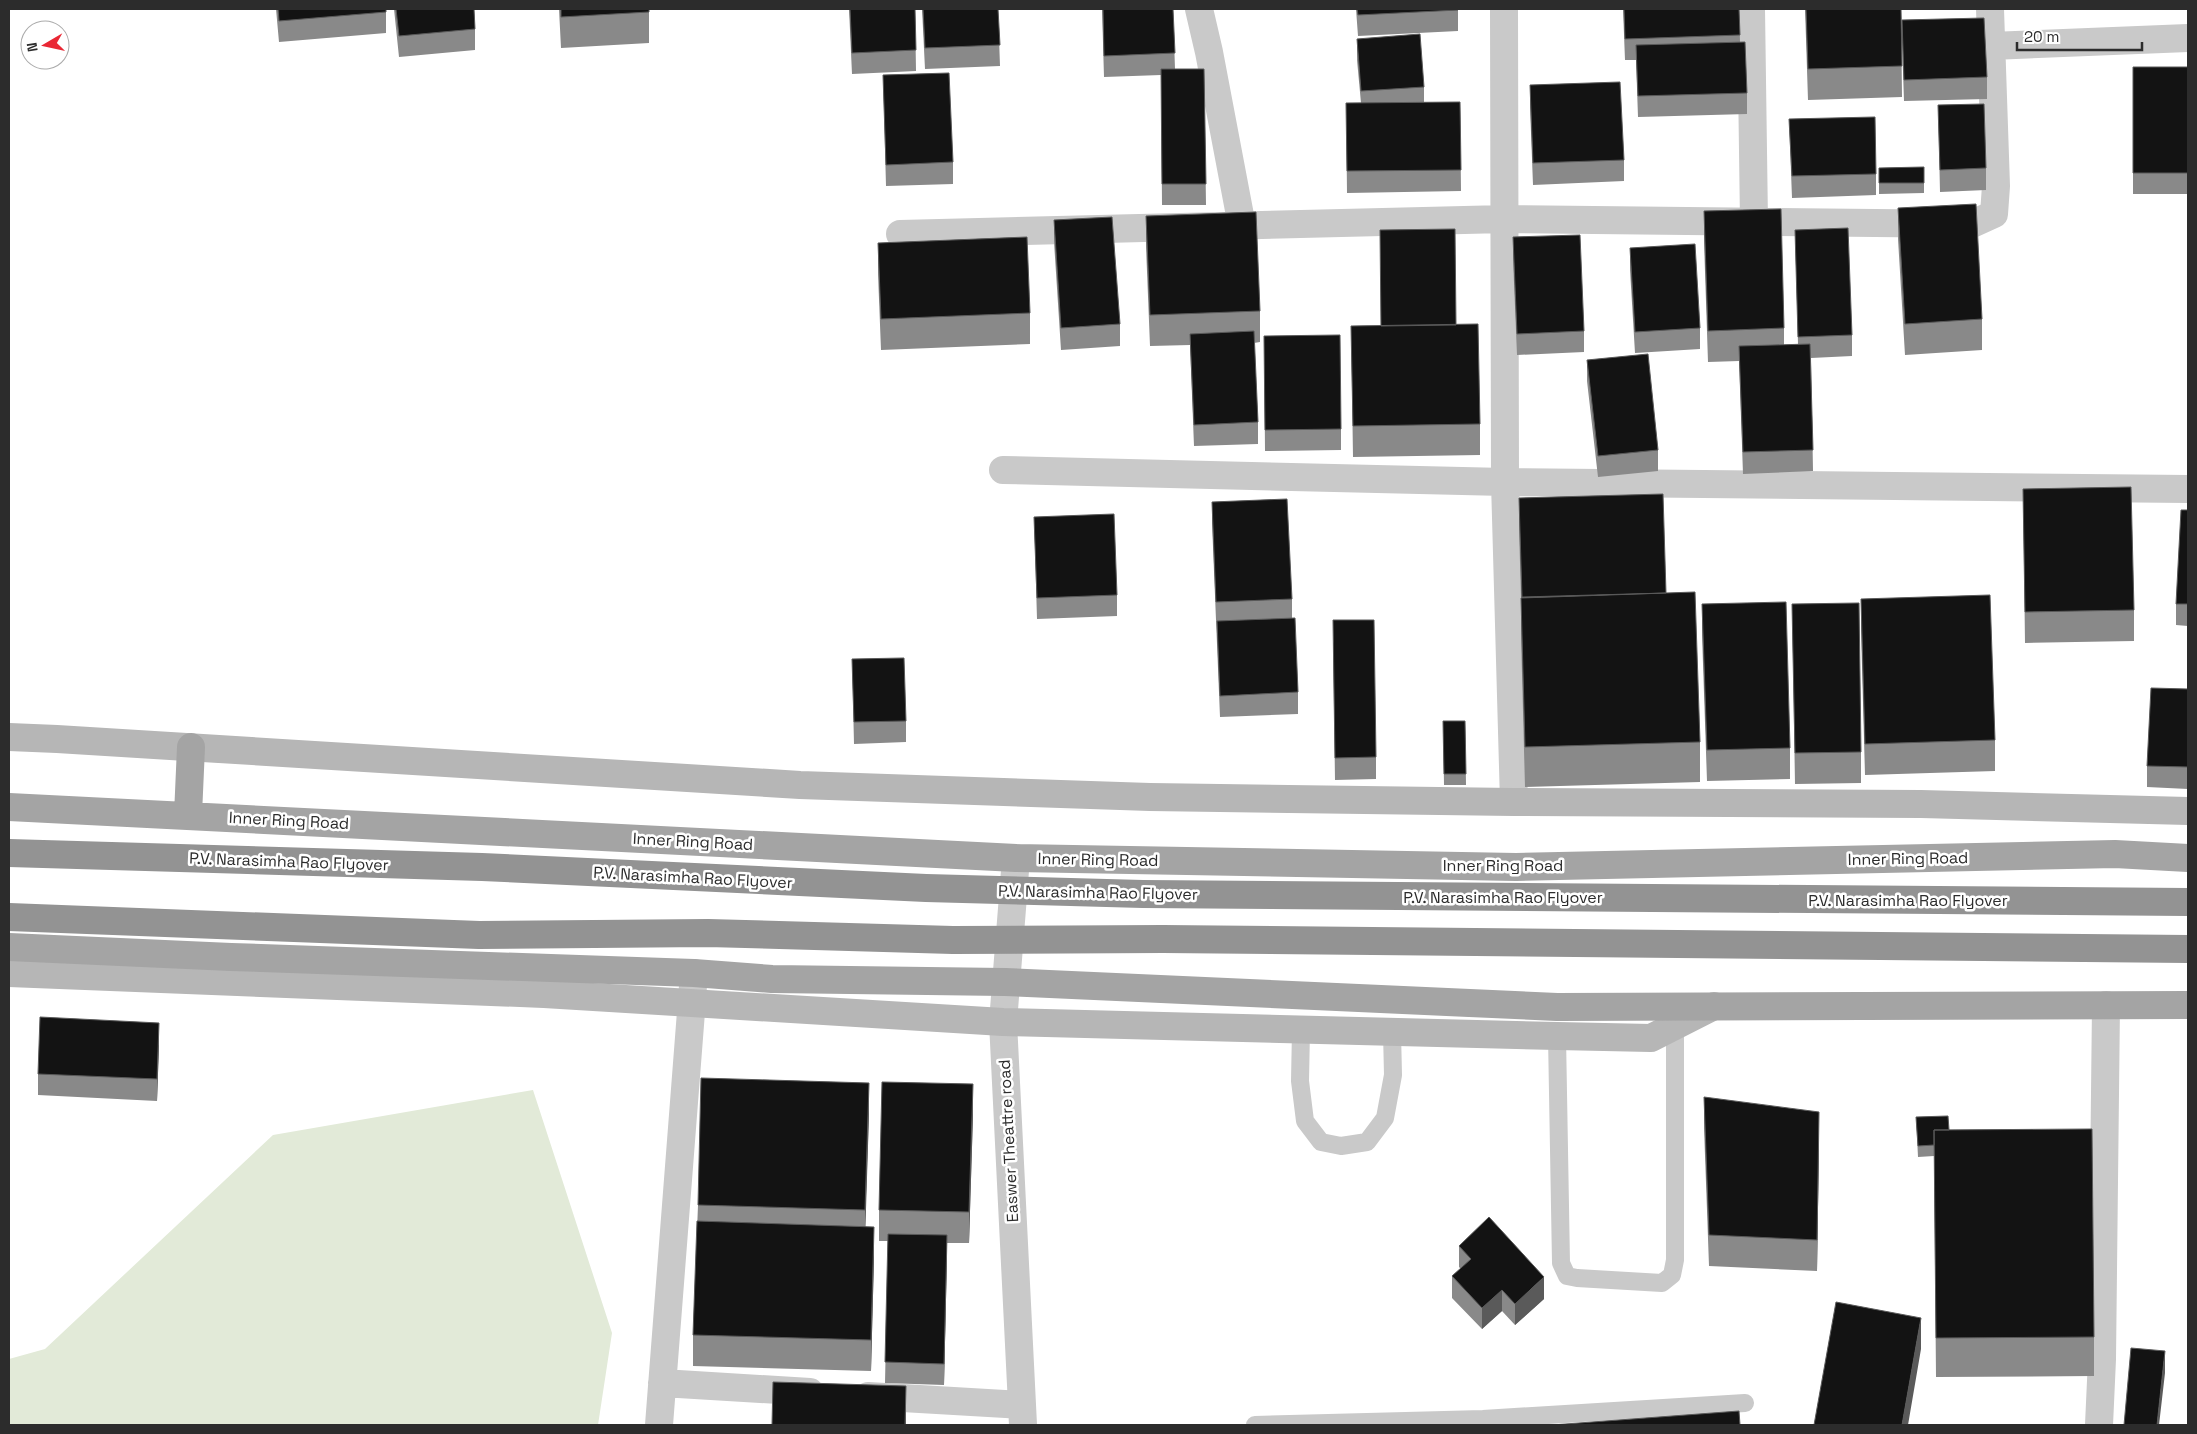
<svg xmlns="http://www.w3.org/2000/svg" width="2197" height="1434" viewBox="0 0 2197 1434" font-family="'Space Grotesk',sans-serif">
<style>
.green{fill:#e2ead8}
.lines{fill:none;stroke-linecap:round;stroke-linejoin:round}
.lane{stroke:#c9c9c9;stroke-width:18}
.street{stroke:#c9c9c9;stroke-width:28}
.secondary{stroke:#b6b6b6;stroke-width:28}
.primary{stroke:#a4a4a4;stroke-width:28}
.highway-bridge{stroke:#939393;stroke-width:28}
.wall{fill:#898989}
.shaded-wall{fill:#5a5a5a}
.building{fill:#131313;stroke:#5a5a5a}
.labels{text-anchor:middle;stroke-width:5;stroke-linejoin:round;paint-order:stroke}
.street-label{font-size:16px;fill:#2c2c2c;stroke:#fff}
</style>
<rect width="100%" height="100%" fill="#fff"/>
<path class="green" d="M 533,1090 L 612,1333 L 598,1425 L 9,1425 L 9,1359 L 45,1349 L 273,1135 Z"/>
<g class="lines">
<path class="lane" d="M 1301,1030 L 1300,1081 L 1305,1121 L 1321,1142 L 1341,1146 L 1367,1142 L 1385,1118 L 1393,1075 L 1392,1032
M 1557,1036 L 1561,1263 L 1567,1276 L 1577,1278 L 1662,1283 L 1672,1275 L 1675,1260 L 1675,1025
M 1255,1425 L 1483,1419 L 1745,1403"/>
<path class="street" d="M 1199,9 L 1209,52 L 1242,226
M 1504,9 L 1505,482 L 1514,802
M 1751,9 L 1754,222
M 1991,46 L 2188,38
M 900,234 L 1505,219 L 1972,224 L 1994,214 L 1996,186 L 1990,9
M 1003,470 L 1505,482 L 2188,489
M 1016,858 L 1003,1022 L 1023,1425
M 662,1383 L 810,1392
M 868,1396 L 1021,1405
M 659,1425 L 694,973
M 2099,1425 L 2102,1359 L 2106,1005"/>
<path class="secondary" d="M 9,737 L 57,739 L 800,785 L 1150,797 L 1514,802 L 1921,804 L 2188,811
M 9,973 L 544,994 L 1003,1022 L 1557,1036 L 1651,1038 L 1714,1006"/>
<path class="primary" d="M 9,807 L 1016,858 L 1516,867 L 2115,854 L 2188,858
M 188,815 L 191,747
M 9,947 L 231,957 L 694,973 L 772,979 L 1005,982 L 1557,1007 L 2188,1005"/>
<path class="highway-bridge" d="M 9,853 L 482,867 L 926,888 L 1143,894 L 2188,902
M 9,917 L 479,935 L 708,933 L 953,940 L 1163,939 L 2188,949"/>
</g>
<path class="wall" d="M 276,9 L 386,9 L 386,33 L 279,42 Z
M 394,9 L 474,9 L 475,29 L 475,50 L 399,57 Z
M 559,9 L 649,9 L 649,43 L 561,48 Z
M 849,9 L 915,9 L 916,71 L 852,74 Z
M 922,9 L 998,9 L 1000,66 L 925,69 Z
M 1102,9 L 1173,9 L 1175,69 L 1204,69 L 1206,205 L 1162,205 L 1161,75 L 1104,77 Z
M 1356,9 L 1458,9 L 1458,31 L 1358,36 Z
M 1623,9 L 1739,9 L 1740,42 L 1747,93 L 1747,114 L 1638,117 L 1636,60 L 1625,60 Z
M 1805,9 L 1901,9 L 1902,97 L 1808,100 Z
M 1902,20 L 1987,77 L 1987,99 L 1904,101 L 1902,42 Z
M 1357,39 L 1424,87 L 1424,102 L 1460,102 L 1461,191 L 1347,193 L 1346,103 L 1361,103 L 1357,60 Z
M 2133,67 L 2188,67 L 2188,194 L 2133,194 Z
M 883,75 L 953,162 L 953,184 L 886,186 Z
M 1530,85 L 1624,160 L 1624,181 L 1533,185 L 1530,107 Z
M 1938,105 L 1986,168 L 1986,190 L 1940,192 Z
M 1789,119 L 1876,174 L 1876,195 L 1792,198 Z
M 1924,167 L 1924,193 L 1879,194 L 1879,168 Z
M 1898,208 L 1982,319 L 1982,350 L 1905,355 L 1898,239 Z
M 1704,211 L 1784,328 L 1784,345 L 1798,344 L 1795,230 L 1852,335 L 1852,356 L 1811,358 L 1813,471 L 1743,474 L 1739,361 L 1708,362 L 1704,242 Z
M 1146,216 L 1260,311 L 1260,342 L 1254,343 L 1258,422 L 1258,444 L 1194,446 L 1190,345 L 1150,346 L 1146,247 Z
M 1054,220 L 1120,324 L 1120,346 L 1061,350 L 1054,242 Z
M 1513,237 L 1584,331 L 1584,352 L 1517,355 L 1513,259 Z
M 878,243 L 1030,313 L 1030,344 L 881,350 L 878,274 Z
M 1630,248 L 1700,328 L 1700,349 L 1635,353 L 1630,270 Z
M 1456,325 L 1480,424 L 1480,455 L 1353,457 L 1351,326 Z
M 1264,336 L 1341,429 L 1341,450 L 1265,451 Z
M 1587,360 L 1658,450 L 1658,471 L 1598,477 L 1587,381 Z
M 2023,489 L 2134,610 L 2134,641 L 2025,643 Z
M 1519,498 L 1666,593 L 1700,742 L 1700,782 L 1525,787 L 1521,637 L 1521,598 L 1519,529 Z
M 1212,502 L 1292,599 L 1292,618 L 1298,692 L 1298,714 L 1220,717 L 1212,523 Z
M 2188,510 L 2188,626 L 2176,625 L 2176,604 Z
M 1034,517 L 1117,595 L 1117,616 L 1037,619 Z
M 1861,599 L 1995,740 L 1995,771 L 1865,775 L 1861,630 Z
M 1702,604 L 1790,748 L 1790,779 L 1707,781 L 1702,635 Z
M 1792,604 L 1861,752 L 1861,783 L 1795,784 Z
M 1333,641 L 1376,757 L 1376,779 L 1335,780 Z
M 852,659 L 906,721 L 906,742 L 854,744 Z
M 2188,689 L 2188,789 L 2147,787 L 2147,766 Z
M 1443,721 L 1465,721 L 1466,785 L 1444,785 Z
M 159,1045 L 157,1101 L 38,1095 L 38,1074 Z
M 1704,1097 L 1819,1143 L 1817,1271 L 1709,1266 L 1704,1128 Z
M 869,1114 L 865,1226 L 874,1258 L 871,1371 L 693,1366 L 693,1335 L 698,1205 Z
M 973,1115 L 969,1243 L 947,1243 L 944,1385 L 885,1383 L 888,1241 L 879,1241 L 879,1210 Z
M 1916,1117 L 1949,1130 L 2094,1337 L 2094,1376 L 1936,1377 L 1934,1156 L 1918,1157 Z
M 1459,1246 L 1544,1299 L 1515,1325 L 1502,1311 L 1482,1329 L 1452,1298 L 1452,1276 L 1461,1269 L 1459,1267 Z"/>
<path class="shaded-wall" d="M 159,1023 L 159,1045 L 157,1101 L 157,1079 Z
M 869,1083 L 869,1114 L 865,1241 L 865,1210 Z
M 973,1084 L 973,1115 L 969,1243 L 969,1212 Z
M 1819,1112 L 1819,1143 L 1817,1271 L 1817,1240 Z
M 874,1227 L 874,1258 L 871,1371 L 871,1340 Z
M 947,1235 L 947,1257 L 944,1385 L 944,1364 Z
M 1544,1277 L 1544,1299 L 1515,1325 L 1515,1304 Z
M 1502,1290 L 1502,1311 L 1482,1329 L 1482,1308 Z
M 1921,1318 L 1921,1349 L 1908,1425 L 1902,1425 Z
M 2165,1351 L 2165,1373 L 2159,1425 L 2157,1425 Z
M 906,1386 L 906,1425 L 905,1425 Z"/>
<path class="building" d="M 278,9 L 386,9 L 386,12 L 279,21 Z
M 396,9 L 474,9 L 475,29 L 399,36 Z
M 561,9 L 649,9 L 649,12 L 561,17 Z
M 850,9 L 915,9 L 916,50 L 852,53 Z
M 923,9 L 998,9 L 1000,45 L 925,48 Z
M 1103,9 L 1173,9 L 1175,53 L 1104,56 Z
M 1357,9 L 1458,9 L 1458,10 L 1358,15 Z
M 1624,9 L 1739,9 L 1740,35 L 1625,39 Z
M 1806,9 L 1901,9 L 1902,66 L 1808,69 Z
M 1984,18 L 1987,77 L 1904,80 L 1902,20 Z
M 1420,34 L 1424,87 L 1361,91 L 1357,39 Z
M 1745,42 L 1747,93 L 1638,96 L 1636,45 Z
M 2133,67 L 2188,67 L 2188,173 L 2133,173 Z
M 1161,69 L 1204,69 L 1206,184 L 1162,184 Z
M 949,73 L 953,162 L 886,165 L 883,75 Z
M 1620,82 L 1624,160 L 1533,163 L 1530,85 Z
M 1460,102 L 1461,170 L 1347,171 L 1346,103 Z
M 1984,104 L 1986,168 L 1940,170 L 1938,105 Z
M 1875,117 L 1876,174 L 1792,176 L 1789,119 Z
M 1924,167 L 1924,183 L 1879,183 L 1879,168 Z
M 1976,204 L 1982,319 L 1905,324 L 1898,208 Z
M 1781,209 L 1784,328 L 1708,331 L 1704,211 Z
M 1256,212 L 1260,311 L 1150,315 L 1146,216 Z
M 1112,217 L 1120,324 L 1061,328 L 1054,220 Z
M 1848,228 L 1852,335 L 1798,337 L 1795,230 Z
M 1455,229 L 1456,325 L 1381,326 L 1380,230 Z
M 1580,235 L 1584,331 L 1517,334 L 1513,237 Z
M 1027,237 L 1030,313 L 881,319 L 878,243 Z
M 1695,244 L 1700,328 L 1635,332 L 1630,248 Z
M 1478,324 L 1480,424 L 1353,426 L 1351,326 Z
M 1254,331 L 1258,422 L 1194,425 L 1190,334 Z
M 1340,335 L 1341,429 L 1265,430 L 1264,336 Z
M 1810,344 L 1813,450 L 1743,452 L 1739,346 Z
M 1648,354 L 1658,450 L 1598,456 L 1587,360 Z
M 2131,487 L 2134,610 L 2025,612 L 2023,489 Z
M 1663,494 L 1666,593 L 1522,597 L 1519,498 Z
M 1287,499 L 1292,599 L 1216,602 L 1212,502 Z
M 2181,510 L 2188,510 L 2188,604 L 2176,604 Z
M 1114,514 L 1117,595 L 1037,598 L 1034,517 Z
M 1695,592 L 1700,742 L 1525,747 L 1521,598 Z
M 1990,595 L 1995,740 L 1865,744 L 1861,599 Z
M 1786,602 L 1790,748 L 1707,750 L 1702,604 Z
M 1859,603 L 1861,752 L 1795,753 L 1792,604 Z
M 1295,618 L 1298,692 L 1220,696 L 1217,621 Z
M 1333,620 L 1374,620 L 1376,757 L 1335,758 Z
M 904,658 L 906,721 L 854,722 L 852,659 Z
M 2151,688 L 2188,689 L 2188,767 L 2147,766 Z
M 1443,721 L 1465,721 L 1466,774 L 1444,774 Z
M 40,1017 L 159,1023 L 157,1079 L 38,1074 Z
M 701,1078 L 869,1083 L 865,1210 L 698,1205 Z
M 882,1082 L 973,1084 L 969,1212 L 879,1210 Z
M 1704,1097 L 1819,1112 L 1817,1240 L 1709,1235 Z
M 1948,1116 L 1949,1130 L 1934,1130 L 1934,1145 L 1918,1146 L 1916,1117 Z
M 2092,1129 L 2094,1337 L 1936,1338 L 1934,1130 Z
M 1489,1217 L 1544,1277 L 1515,1304 L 1502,1290 L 1482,1308 L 1452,1276 L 1471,1259 L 1459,1246 Z
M 697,1221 L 874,1227 L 871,1340 L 693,1335 Z
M 888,1234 L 947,1235 L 944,1364 L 885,1362 Z
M 1836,1302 L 1921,1318 L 1902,1425 L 1814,1425 Z
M 2131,1348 L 2165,1351 L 2157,1425 L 2124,1425 Z
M 773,1382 L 906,1386 L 905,1425 L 772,1425 Z
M 1739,1411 L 1740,1425 L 1552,1425 Z"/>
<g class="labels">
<g class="street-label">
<text transform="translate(289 820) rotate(3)" y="6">Inner Ring Road</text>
<text transform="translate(693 841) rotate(3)" y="6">Inner Ring Road</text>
<text transform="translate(1908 858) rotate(-1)" y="6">Inner Ring Road</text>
<text transform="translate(1098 859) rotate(1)" y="6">Inner Ring Road</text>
<text transform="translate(289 861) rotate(2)" y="6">P.V. Narasimha Rao Flyover</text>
<text x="1503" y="871">Inner Ring Road</text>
<text transform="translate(693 877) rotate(3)" y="6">P.V. Narasimha Rao Flyover</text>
<text transform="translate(1098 892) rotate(1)" y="6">P.V. Narasimha Rao Flyover</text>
<text x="1503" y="903">P.V. Narasimha Rao Flyover</text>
<text x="1908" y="906">P.V. Narasimha Rao Flyover</text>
<text transform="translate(1008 1141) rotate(-93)" y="6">Easwer Theattre road</text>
</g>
</g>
<rect width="2197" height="1434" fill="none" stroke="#2c2c2c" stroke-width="20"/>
<g transform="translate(45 45) rotate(261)"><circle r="24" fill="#ffffff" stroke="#ababab"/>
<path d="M0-4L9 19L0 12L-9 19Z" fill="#e92734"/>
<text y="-8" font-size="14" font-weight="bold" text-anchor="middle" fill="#2c2c2c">N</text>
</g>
<path d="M2017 42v8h125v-8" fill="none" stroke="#2c2c2c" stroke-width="2.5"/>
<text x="2024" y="42" font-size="15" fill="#2c2c2c" stroke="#ffffff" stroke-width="4" paint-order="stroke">20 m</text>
</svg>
